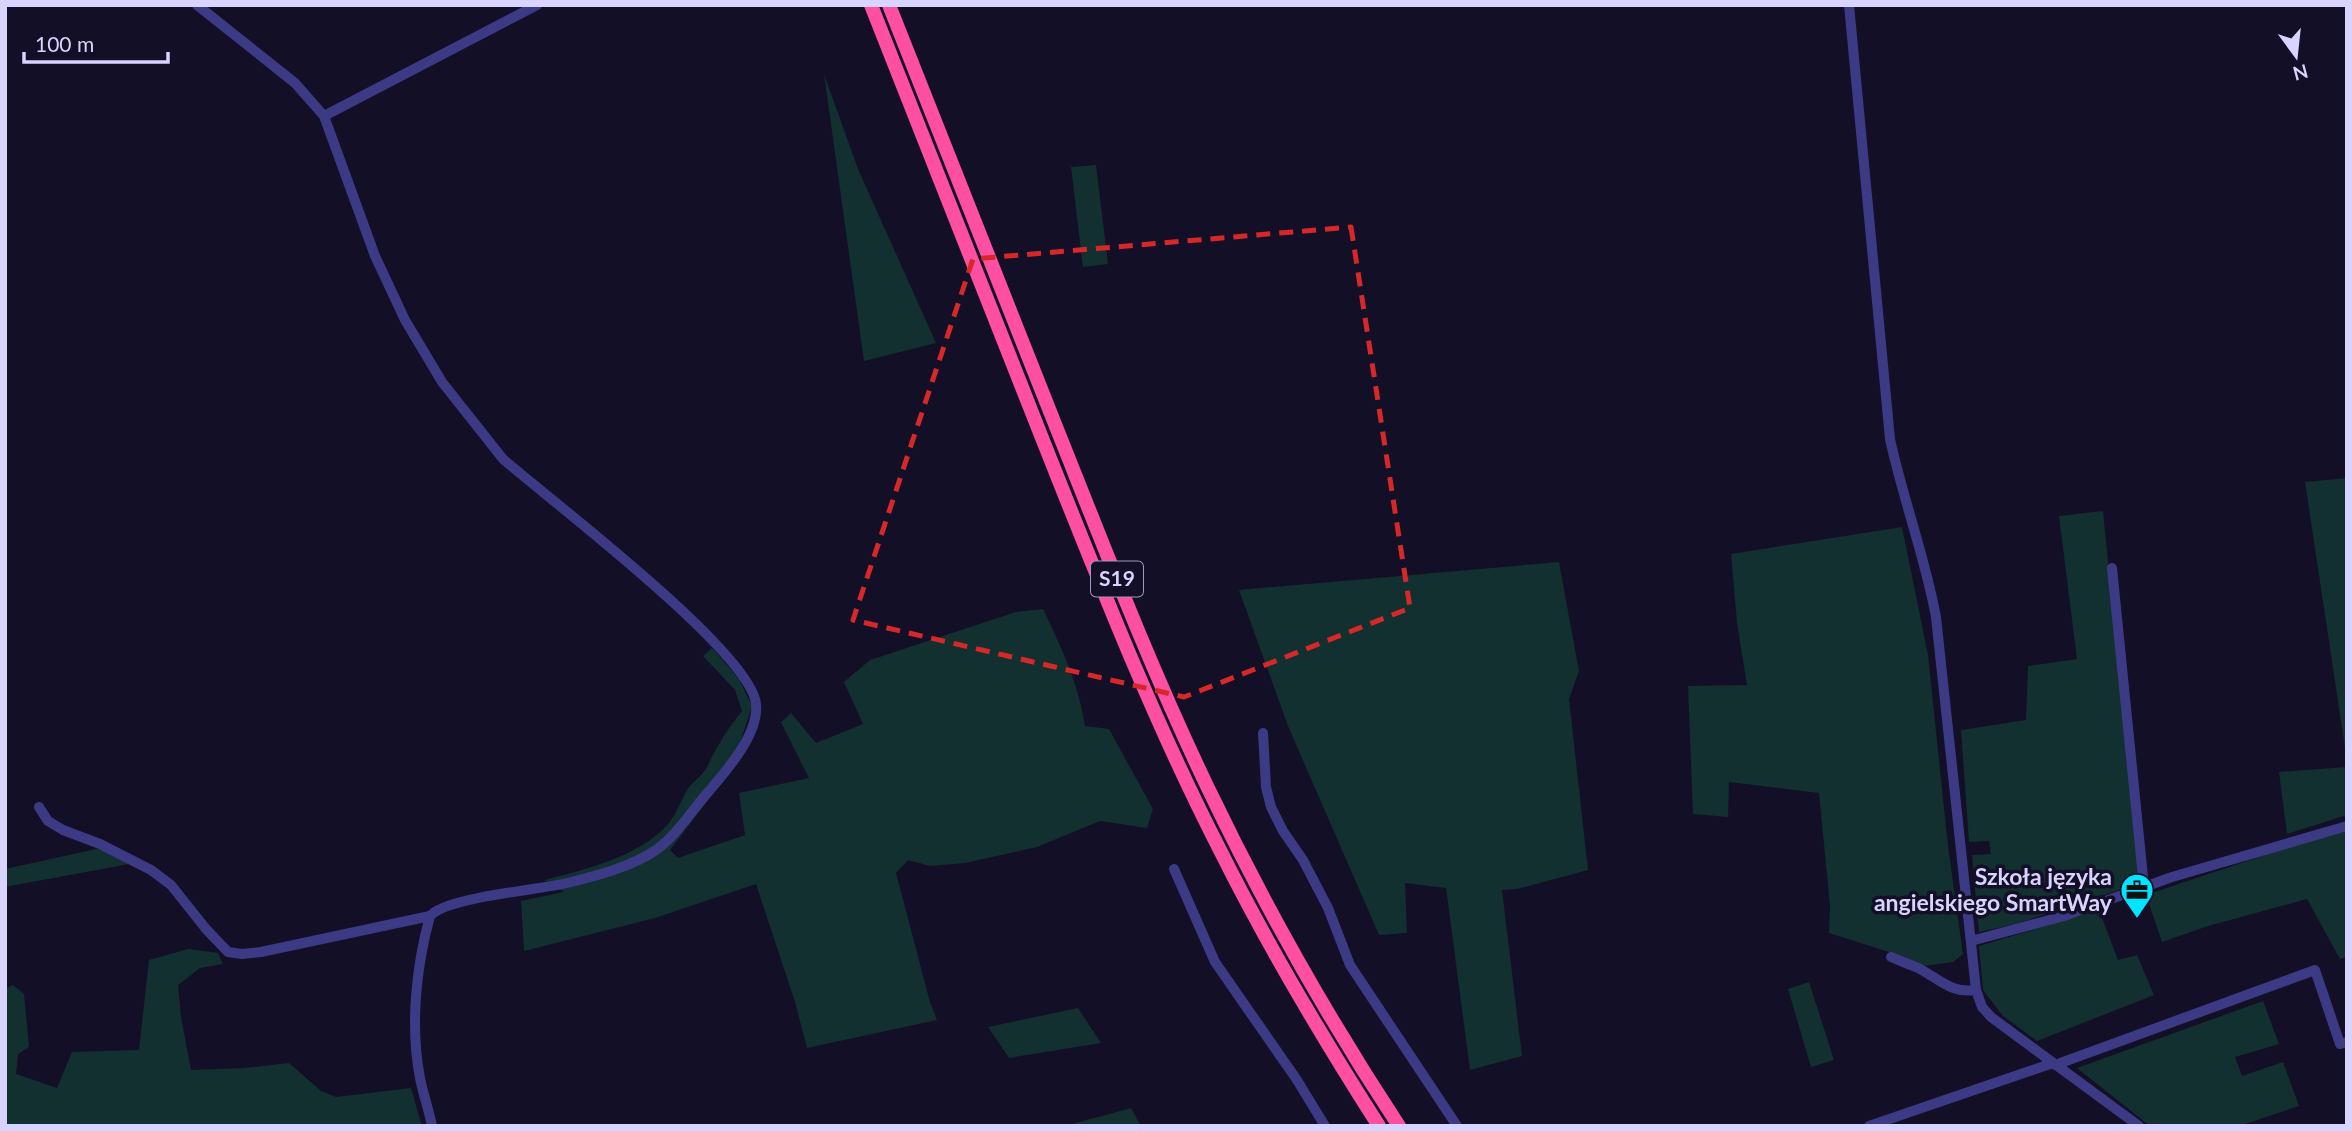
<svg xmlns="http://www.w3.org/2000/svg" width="2352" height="1131" viewBox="0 0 2352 1131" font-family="Lato,sans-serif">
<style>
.green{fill:#12302f}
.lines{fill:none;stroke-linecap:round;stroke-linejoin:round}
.minor{stroke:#3d3a85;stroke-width:10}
.highway{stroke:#ff4fa3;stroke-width:14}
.marked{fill:none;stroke:#d62828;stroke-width:5;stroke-dasharray:14 9;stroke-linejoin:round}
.labels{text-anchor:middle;stroke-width:7;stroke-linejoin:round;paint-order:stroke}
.shield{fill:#130f26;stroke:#9e99be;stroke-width:2}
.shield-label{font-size:21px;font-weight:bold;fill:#d9d4ff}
.poi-label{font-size:23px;font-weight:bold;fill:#d9d4ff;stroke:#130f26;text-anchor:end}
</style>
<rect width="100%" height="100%" fill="#130f26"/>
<path class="green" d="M 824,74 L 858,169 L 936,343 L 864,361 Z
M 1096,165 L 1108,264 L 1083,267 L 1071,167 Z
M 2347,478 L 2347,761 L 2305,482 Z
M 2103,511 L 2140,883 L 2016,924 L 1979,932 L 1972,855 L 1991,854 L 1989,841 L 1969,842 L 1961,730 L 2026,720 L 2028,666 L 2077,659 L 2059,516 Z
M 1902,527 L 1928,655 L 1948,846 L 1963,954 L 1953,962 L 1924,966 L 1889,952 L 1829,933 L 1830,906 L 1819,793 L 1729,782 L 1728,817 L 1693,814 L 1688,686 L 1747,685 L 1737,623 L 1731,554 Z
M 1559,562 L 1579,671 L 1569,699 L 1588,870 L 1517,889 L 1502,890 L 1522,1056 L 1470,1070 L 1446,888 L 1405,883 L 1407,933 L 1379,935 L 1288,726 L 1239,590 Z
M 1043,609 C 1061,646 1079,685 1085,726 L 1109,729 L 1153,809 L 1147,828 L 1100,821 L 1037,847 L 965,863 L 930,866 L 908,860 L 896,873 L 930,1002 L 937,1020 L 807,1048 L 795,1002 L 756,884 L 655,918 L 524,951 L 521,901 L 564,892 L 544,880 C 584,870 641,856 669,823 C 677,813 681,800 687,790 C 693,781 704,775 708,765 C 718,744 727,730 742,711 L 735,690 L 703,656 L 712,648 L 739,679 L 752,706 L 731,770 L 670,850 L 678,858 L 745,835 L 739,793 L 809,778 L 781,722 L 791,713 L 816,743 L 863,724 L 844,682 L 870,660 L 1016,612 Z
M 2347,767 L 2347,815 L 2287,834 L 2279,772 Z
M 2347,831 L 2347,957 L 2340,959 L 2307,899 L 2208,926 L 2162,942 L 2146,895 L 2280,850 Z
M 101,848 L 129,864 L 5,887 L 5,869 Z
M 2099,910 L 2118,960 L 2137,955 L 2154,995 L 2037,1041 L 2003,1016 L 1983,990 L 1979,946 Z
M 188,949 L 218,953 L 223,964 L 200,968 L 178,985 L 181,1017 L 191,1070 L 246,1068 L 289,1063 L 321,1091 L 336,1097 L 411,1088 L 422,1126 L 5,1126 L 5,989 L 13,985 L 24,994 L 29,1047 L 18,1054 L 16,1074 L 57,1088 L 72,1052 L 139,1050 L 149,960 Z
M 1809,982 L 1834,1060 L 1811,1067 L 1788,989 Z
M 2263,1001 L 2279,1044 L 2235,1057 L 2242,1076 L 2283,1062 L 2299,1106 L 2239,1126 L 2150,1126 L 2077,1068 Z
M 1078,1008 L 1101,1043 L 1009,1058 L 988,1027 Z
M 1131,1108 L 1141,1126 L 1065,1126 Z"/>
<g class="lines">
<path class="minor" d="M 197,5 L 295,83 L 324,116 L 375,256 L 405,320 L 442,382 L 503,459 C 550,500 751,652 756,704 C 759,734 727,770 709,791 C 692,810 677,835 656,850 C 631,867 596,876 567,883 C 539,890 446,897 430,916 C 416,967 410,1026 420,1078 C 423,1094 429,1110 432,1126
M 1849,5 L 1890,439 C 1903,499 1925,557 1936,617 L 1976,990 L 1982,1007 L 1991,1017 L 2139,1126
M 324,116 L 537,5
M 2112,568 L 2144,887
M 1263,733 L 1266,787 L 1271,807 L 1283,831 L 1303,860 L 1328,908 L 1350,965 L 1457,1126
M 39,807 L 48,821 L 63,830 L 100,844 L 151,870 L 171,885 L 206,929 L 228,952 L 242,954 L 261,952 L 430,916
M 1174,869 L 1215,962 L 1297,1080 L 1325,1126
M 1971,941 L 2064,916 L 2172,877 L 2347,826
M 1891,957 C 1900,961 1909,964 1918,968 C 1938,978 1951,994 1976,990
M 2055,1065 L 2315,970 L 2340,1044 L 2347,1042
M 1869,1126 L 2053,1063"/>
<path class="highway" d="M 871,5 C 928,151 986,297 1044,443 C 1099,581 1153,720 1221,852 C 1268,946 1322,1037 1379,1126
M 889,5 C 943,142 997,278 1051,414 C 1101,539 1149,665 1207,786 C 1263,903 1327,1017 1399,1126"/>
</g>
<path class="marked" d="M 1351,227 L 1410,608 L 1184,697 L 853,620 L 973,259 Z"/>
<defs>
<symbol id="office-pin" viewBox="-11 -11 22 30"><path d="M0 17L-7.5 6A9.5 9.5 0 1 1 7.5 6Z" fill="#00e5ff" stroke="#130f26"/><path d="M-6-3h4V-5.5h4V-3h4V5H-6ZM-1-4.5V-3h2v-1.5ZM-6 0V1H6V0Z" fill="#111"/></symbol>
</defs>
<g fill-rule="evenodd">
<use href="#office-pin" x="2118" y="871" width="38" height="52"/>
</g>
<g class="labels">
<rect class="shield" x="1091" y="561.5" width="52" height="35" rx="5"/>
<g class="shield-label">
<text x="1117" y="586">S19</text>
</g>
<g class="poi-label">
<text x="2112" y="885">Szkoła języka<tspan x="2112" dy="26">angielskiego SmartWay</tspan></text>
</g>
</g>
<rect width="2352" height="1131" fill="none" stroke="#d9d4ff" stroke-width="14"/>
<g transform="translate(2296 56) rotate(165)" stroke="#130f26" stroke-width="5" paint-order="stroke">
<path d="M0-5L12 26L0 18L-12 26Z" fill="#d9d4ff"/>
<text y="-10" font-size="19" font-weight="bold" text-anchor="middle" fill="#d9d4ff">N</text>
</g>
<path d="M24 52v10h144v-10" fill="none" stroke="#d9d4ff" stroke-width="3.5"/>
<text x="35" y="52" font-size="21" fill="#d9d4ff" stroke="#130f26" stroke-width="5" paint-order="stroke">100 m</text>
</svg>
